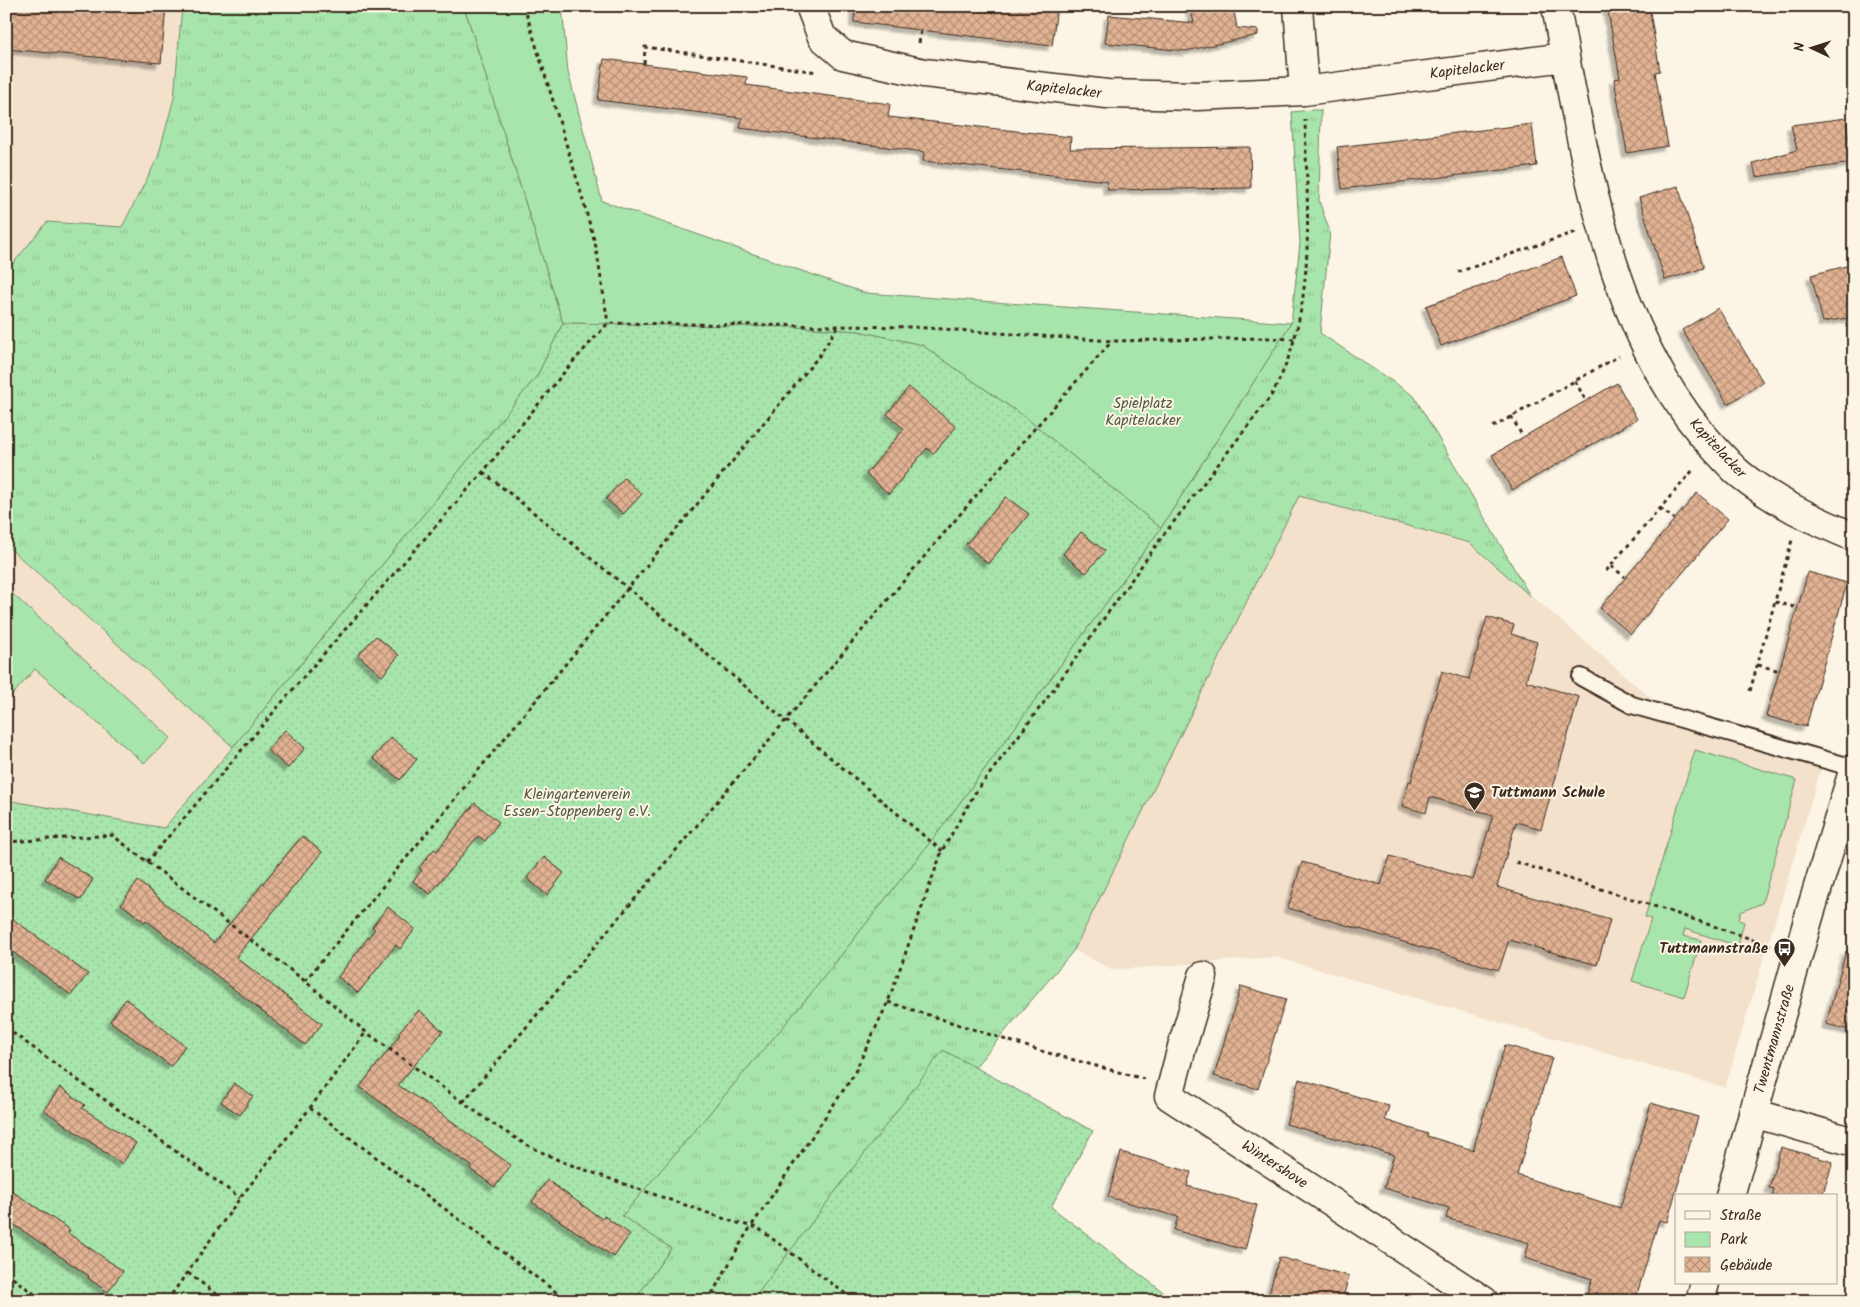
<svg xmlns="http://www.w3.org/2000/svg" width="1860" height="1307" viewBox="0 0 1860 1307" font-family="Kalam,sans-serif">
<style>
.built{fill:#f4e1cc}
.grass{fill:url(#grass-tufts);stroke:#728865}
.park{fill:#a8e5ac;stroke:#728865}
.garden{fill:url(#garden-dots);stroke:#728865}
.building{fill:url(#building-cross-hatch);stroke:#3b2a1e;filter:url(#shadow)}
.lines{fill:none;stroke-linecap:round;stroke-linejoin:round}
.service-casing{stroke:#3b2a1e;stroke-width:20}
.minor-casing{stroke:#3b2a1e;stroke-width:31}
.tertiary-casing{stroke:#3b2a1e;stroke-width:31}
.path{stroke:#3b2a1e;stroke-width:3;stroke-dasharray:4 4;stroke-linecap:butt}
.service{stroke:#fcf5e5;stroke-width:16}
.minor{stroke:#fcf5e5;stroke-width:28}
.tertiary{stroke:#fcf5e5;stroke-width:28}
.labels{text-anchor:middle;stroke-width:4;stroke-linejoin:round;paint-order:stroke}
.street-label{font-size:15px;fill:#3b2a1e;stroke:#fcf5e5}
.park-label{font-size:15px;fill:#565942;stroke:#fcf5e5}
.poi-label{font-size:15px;font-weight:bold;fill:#3b2a1e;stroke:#fcf5e5;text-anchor:start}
</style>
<defs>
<pattern id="grass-tufts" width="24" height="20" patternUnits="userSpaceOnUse" patternTransform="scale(1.25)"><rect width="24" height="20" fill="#a8e5ac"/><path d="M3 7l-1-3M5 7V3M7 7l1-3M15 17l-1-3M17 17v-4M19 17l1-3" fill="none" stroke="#92c594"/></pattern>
<pattern id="garden-dots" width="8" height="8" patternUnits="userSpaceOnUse" patternTransform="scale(1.25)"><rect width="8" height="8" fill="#a8e5ac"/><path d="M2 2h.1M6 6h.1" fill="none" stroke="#92c594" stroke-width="1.8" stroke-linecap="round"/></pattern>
<pattern id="building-cross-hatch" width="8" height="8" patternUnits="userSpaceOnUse" patternTransform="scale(1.25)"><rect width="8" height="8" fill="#e1b293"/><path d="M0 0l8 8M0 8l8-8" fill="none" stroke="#b89177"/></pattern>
<filter id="shadow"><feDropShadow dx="-4.5" dy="4.5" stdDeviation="1" flood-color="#0004"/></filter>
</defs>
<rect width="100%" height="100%" fill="#fcf5e5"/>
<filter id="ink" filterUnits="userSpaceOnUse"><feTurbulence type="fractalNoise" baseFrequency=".02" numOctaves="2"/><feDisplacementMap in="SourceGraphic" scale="10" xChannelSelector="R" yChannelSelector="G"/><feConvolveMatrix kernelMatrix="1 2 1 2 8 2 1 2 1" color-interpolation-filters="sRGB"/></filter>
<g filter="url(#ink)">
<path class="built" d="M 6,6 L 182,6 L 174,98 L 158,157 L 122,227 L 47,222 L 6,272 Z
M 1299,496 L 1470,543 L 1658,704 L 1826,751 L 1725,1088 L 1275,957 L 1113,970 L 1074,950 Z
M 6,545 L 233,747 L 164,828 L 6,800 Z"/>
<path class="grass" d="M 182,6 L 464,6 L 563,323 L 537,376 L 233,747 L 6,545 L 6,272 L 47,222 L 122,227 L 158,157 L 174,98 Z
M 1311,110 L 1321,110 L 1319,201 L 1330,232 L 1320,333 L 1414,396 L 1530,596 L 1470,543 L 1299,496 L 1074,950 L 975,1067 L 943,1051 L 752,1301 L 634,1301 L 671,1248 L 621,1217 L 809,996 L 942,827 L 1161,528 L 1291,323 L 1300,243 L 1292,112 Z"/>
<path class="park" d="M 464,6 L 562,6 L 568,72 L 602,201 L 865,293 L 1291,323 L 1161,528 L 1026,418 L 922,345 L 858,331 L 795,327 L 563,323 Z
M 6,588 L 171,738 L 144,763 L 35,669 L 6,702 Z
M 1695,750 L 1797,780 L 1762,903 L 1741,912 L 1739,920 L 1744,922 L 1738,946 L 1685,929 L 1683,936 L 1701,940 L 1684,997 L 1632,981 L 1651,919 L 1645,917 Z"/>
<path class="garden" d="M 563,323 L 795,327 L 858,331 L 922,345 L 1026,418 L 1161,528 L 942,827 L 809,996 L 622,1216 L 671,1248 L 634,1301 L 6,1301 L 6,800 L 164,828 L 233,747 L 537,376 Z
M 943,1050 L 1093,1131 L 1051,1207 L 1175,1301 L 752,1301 Z"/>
<path class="building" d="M 6,6 L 166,6 L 161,63 L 6,49 Z
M 855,6 L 1057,6 L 1052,46 L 854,22 Z
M 1190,6 L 1233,6 L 1237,28 L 1258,30 L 1258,35 L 1186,51 L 1105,43 L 1109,15 L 1194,23 Z
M 1607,6 L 1649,6 L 1660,71 L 1655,72 L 1668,146 L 1627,153 L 1614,79 L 1620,78 Z
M 604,59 L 747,77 L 746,85 L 890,104 L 888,117 L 1071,137 L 1070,149 L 1250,147 L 1251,188 L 1108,190 L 1107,181 L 923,161 L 924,152 L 740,128 L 742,118 L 598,100 Z
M 1846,118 L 1852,163 L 1756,177 L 1753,163 L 1797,150 L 1791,125 Z
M 1532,124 L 1537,166 L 1342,189 L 1337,147 Z
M 1678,186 L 1704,268 L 1665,280 L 1639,198 Z
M 1562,257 L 1576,296 L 1441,346 L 1426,306 Z
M 1850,265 L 1854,281 L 1854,317 L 1823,322 L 1811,275 Z
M 1718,308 L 1763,382 L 1728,404 L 1682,330 Z
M 1617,383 L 1637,419 L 1512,490 L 1492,455 Z
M 909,387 L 956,427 L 933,454 L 927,448 L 889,494 L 866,474 L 904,429 L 887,414 Z
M 624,478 L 642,494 L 623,514 L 606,499 Z
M 1697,493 L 1728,519 L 1631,634 L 1600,608 Z
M 1006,497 L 1029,514 L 988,564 L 966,544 Z
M 1081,532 L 1105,551 L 1086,573 L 1063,554 Z
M 1808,572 L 1847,583 L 1806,727 L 1766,716 Z
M 1487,617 L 1514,625 L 1511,634 L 1537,642 L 1526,681 L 1579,697 L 1541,829 L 1516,822 L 1497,887 L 1610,920 L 1597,965 L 1509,940 L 1499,970 L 1288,908 L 1302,862 L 1381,885 L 1390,856 L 1473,880 L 1493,815 L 1430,797 L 1426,813 L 1402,806 L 1409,781 L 1411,782 L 1442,671 L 1469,679 Z
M 376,636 L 399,655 L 382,676 L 358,655 Z
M 285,730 L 305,748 L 288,768 L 267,750 Z
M 391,737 L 417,759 L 400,780 L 373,758 Z
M 475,803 L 499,822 L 485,841 L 478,836 L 430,894 L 413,881 L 422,870 L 419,868 L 434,849 L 437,851 Z
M 302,836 L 322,852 L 236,957 L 322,1024 L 305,1045 L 146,920 L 145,922 L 121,904 L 138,881 L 214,943 Z
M 58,857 L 93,879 L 81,900 L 45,879 Z
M 544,857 L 564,873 L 547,895 L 527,878 Z
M 388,907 L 415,929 L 400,949 L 396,945 L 358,993 L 338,977 L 375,929 L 372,927 Z
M 6,914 L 88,974 L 71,995 L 6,947 Z
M 1846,951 L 1854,952 L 1854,1031 L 1826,1024 Z
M 1241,986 L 1286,999 L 1258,1089 L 1214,1076 Z
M 126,999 L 185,1046 L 171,1066 L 110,1021 Z
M 419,1010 L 443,1031 L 398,1085 L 456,1124 L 456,1125 L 511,1165 L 495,1187 L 470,1169 L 472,1166 L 425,1135 L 360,1087 L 400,1035 L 398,1033 Z
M 1505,1045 L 1552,1058 L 1517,1175 L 1620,1208 L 1651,1103 L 1698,1117 L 1667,1222 L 1659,1220 L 1635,1301 L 1610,1301 L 1587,1294 L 1592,1279 L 1525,1258 L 1529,1243 L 1446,1218 L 1449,1208 L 1384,1188 L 1394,1155 L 1286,1124 L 1299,1079 L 1389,1106 L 1385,1120 L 1428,1134 L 1427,1136 L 1473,1150 Z
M 234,1083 L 253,1096 L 240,1115 L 221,1102 Z
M 60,1087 L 85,1105 L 82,1108 L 136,1143 L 122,1164 L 44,1110 Z
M 1781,1147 L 1833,1162 L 1822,1196 L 1772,1196 L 1774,1189 L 1769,1188 Z
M 1121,1152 L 1191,1172 L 1187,1186 L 1257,1205 L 1245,1250 L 1174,1230 L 1178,1217 L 1108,1197 Z
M 547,1180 L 602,1219 L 604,1216 L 630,1234 L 614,1257 L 532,1202 Z
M 6,1187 L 70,1230 L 68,1233 L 123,1271 L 108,1292 L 88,1278 L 89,1276 L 6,1219 Z
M 1279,1257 L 1349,1276 L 1342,1301 L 1267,1301 Z"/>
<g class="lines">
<defs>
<path id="service" d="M 1581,677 L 1632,705 L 1854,768"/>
<path id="minor" d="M 810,6 L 822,37 L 843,55 L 924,73 L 1107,94 L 1197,96 L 1304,91 L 1565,57 C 1591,191 1619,349 1717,451 C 1725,459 1732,468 1741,475 C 1775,502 1814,520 1854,537
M 1298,6 L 1304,91
M 1556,6 L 1565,57
M 1203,976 L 1182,1047 L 1169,1096 L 1484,1301
M 1753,1113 L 1854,1142"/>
<path id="tertiary" d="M 1730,1196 L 1808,920 L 1854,768
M 1700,1301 L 1705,1283"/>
</defs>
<use href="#service" class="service-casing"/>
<use href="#minor" class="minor-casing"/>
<use href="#tertiary" class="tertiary-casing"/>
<path class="path" d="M 524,6 L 579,186 L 596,247 L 608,323
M 919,43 L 921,30
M 644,64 L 645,47 L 817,72
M 1458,272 L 1576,232
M 1575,381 L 1586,401
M 1511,416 L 1523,437
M 1493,427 L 1619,356
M 483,472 L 629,589 L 942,851
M 1660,508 L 1674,519
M 1611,566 L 1625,577
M 1606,571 L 1694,469
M 1775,602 L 1798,608
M 1758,665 L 1780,671
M 1750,691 L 1792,540
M 6,842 L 112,835 L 305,981 L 366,1032 L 493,1124 L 525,1144 L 560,1161 L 630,1186 L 734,1222 L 758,1228 L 855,1301
M 147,862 L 300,681 L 483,472 L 571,364 L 608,323 L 913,327 L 1112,341 L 1268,338 L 1295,339
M 1516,862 L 1651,905 L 1772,946
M 305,981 L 819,356 L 838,326
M 888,1002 L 1041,1051 L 1144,1079
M 6,1028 L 240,1198
M 463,1102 L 984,486 L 1112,341
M 310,1108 L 568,1301
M 6,1273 L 44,1301
M 188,1273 L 226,1301
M 167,1301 L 240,1198 L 310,1108 L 366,1032
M 708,1301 L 746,1234 L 853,1076 L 888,1002 L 942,851 L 975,793 L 1048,697 L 1162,537 L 1271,396 C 1318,313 1307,212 1305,120"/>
<use href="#service" class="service"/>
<use href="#minor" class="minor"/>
<use href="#tertiary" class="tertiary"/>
</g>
</g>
<defs>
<symbol id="school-pin" viewBox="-11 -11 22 30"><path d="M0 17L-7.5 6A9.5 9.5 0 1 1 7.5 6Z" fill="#3b2a1e" stroke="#fcf5e5"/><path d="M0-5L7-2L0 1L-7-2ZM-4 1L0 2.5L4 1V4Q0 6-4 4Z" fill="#fff"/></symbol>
<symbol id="bus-pin" viewBox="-11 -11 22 30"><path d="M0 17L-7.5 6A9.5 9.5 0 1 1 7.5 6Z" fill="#3b2a1e" stroke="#fcf5e5"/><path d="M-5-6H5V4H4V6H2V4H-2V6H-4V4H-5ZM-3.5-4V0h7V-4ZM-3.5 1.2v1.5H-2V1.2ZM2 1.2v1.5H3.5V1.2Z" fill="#fff"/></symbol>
</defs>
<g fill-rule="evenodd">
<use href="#school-pin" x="1462" y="780" width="25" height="34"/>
<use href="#bus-pin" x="1772" y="936" width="25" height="34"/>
</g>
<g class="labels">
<g class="street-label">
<text transform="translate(1467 69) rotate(-7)" y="5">Kapitelacker</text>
<text transform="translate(1064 89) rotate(6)" y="5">Kapitelacker</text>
<text transform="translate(1718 448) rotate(47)" y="5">Kapitelacker</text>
<text transform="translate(1774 1039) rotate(-74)" y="5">Twentmannstraße</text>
<text transform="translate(1275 1164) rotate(33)" y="5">Wintershove</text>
</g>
<g class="park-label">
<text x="1143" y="408">Spielplatz<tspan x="1143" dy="17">Kapitelacker</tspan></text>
<text x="577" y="799">Kleingartenverein<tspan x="577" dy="17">Essen-Stoppenberg e.V.</tspan></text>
</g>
<g class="poi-label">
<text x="1491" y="797">Tuttmann Schule</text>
<text x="1768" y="953" text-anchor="end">Tuttmannstraße</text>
</g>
</g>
<rect width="1860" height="1307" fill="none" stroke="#fcf5e5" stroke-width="25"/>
<rect x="12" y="12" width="1835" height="1282" fill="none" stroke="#3b2a1e" stroke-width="2" filter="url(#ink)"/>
<rect x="1675" y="1194" width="162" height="90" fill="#fcf5e5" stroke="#afa495"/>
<rect x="1685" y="1211" width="25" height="8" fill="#fcf5e5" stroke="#afa495"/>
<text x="1720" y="1220" font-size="15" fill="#3b2a1e">Straße</text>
<rect x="1685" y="1232" width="25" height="15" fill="#a8e5ac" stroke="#afa495"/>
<text x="1720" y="1244" font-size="15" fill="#3b2a1e">Park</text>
<rect x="1685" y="1257" width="25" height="15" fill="url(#building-cross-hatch)" stroke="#afa495"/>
<text x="1720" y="1270" font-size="15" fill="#3b2a1e">Gebäude</text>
<g transform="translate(1812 48) rotate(274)" stroke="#fcf5e5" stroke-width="4" paint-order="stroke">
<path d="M0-4L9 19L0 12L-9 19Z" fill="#3b2a1e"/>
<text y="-8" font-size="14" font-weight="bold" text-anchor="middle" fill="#3b2a1e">N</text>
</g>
</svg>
